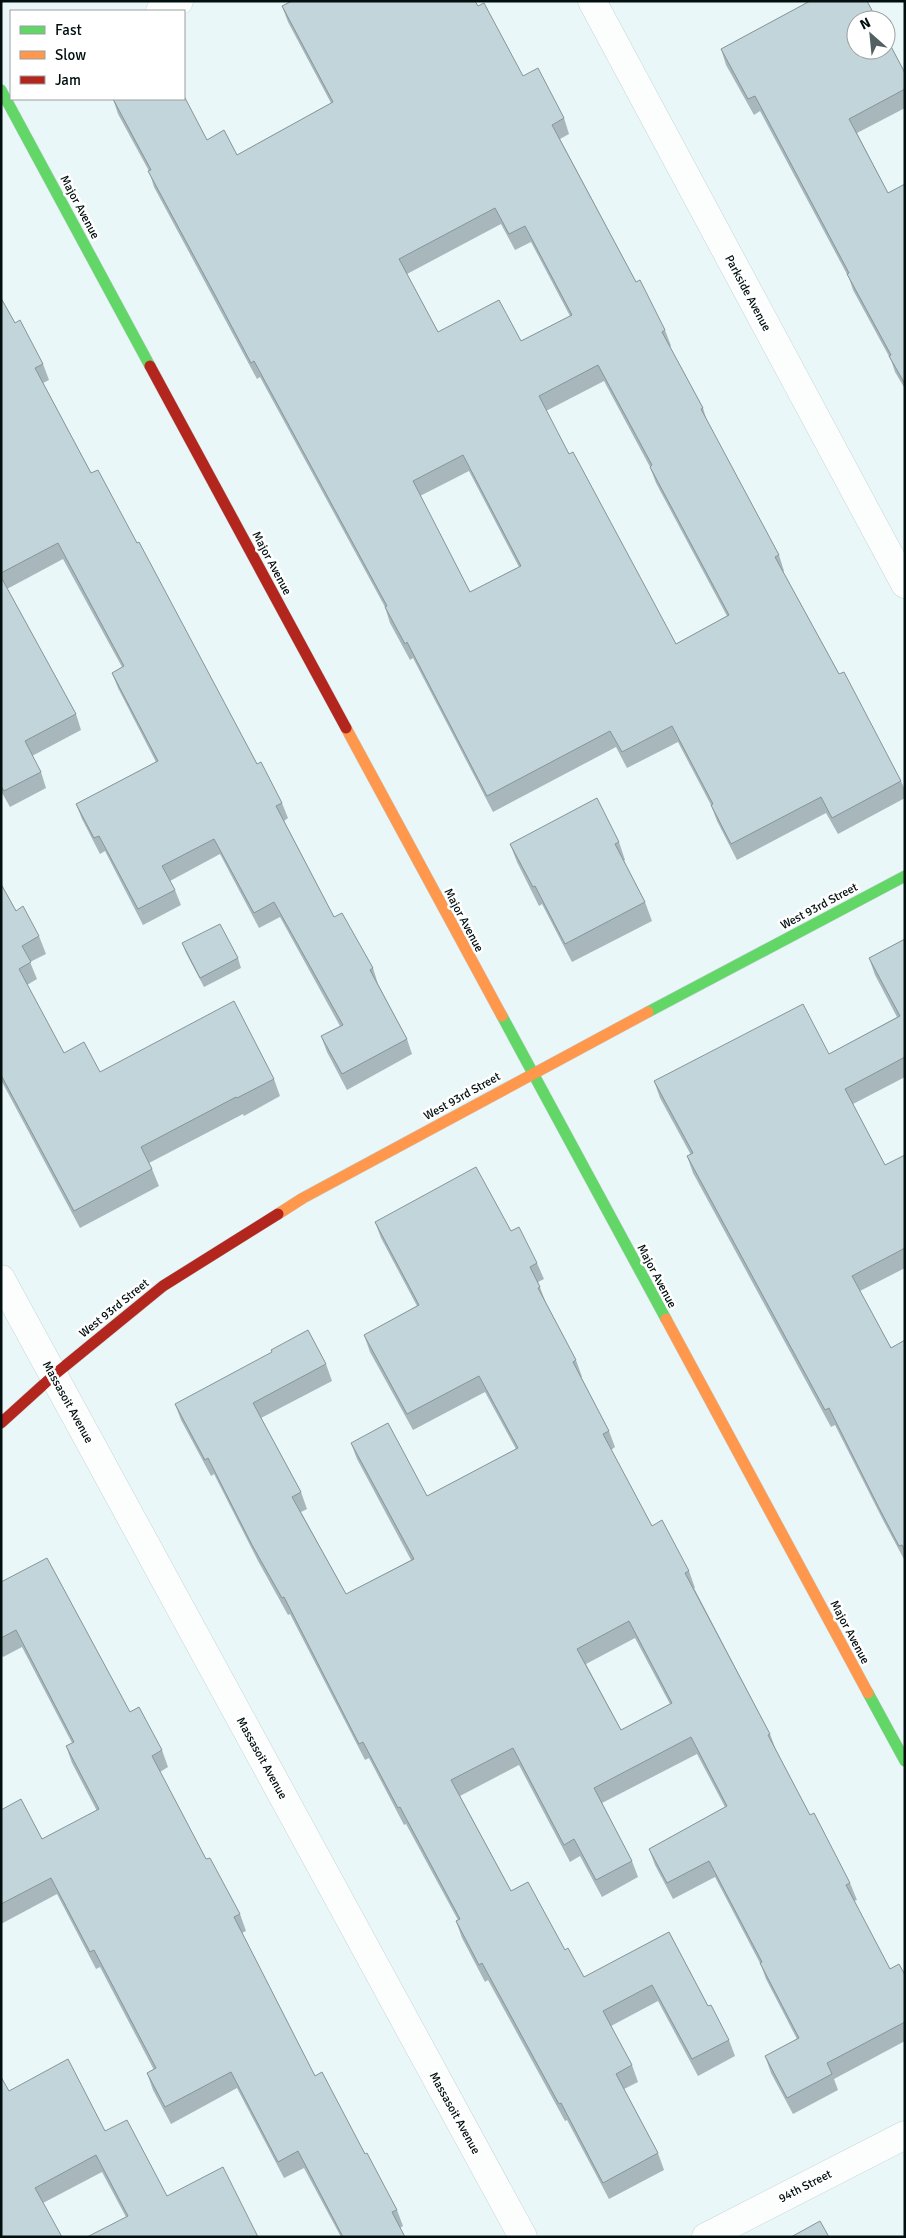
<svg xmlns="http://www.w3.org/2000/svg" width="906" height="2238" viewBox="0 0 906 2238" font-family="Signika,sans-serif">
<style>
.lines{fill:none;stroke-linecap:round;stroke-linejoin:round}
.street-casing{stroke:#c7d5d6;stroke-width:29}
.fast-casing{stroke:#c7d5d6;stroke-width:12}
.slow-casing{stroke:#c7d5d6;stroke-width:12}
.jam-casing{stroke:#c7d5d6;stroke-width:12}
.street{stroke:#fcfefe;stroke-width:28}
.fast{stroke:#63d668;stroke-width:11}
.slow{stroke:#ff974d;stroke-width:11}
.jam{stroke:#b3261e;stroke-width:11}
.wall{fill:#a7b7bb;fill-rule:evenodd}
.building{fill:#c2d5da;stroke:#889599;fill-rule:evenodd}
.labels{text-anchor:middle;stroke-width:5;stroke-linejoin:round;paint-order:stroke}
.street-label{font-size:12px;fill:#020f0f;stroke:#fff}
</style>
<rect width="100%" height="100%" fill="#eaf7f8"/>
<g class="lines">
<defs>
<path id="street" d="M 592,1 L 905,584
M 160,11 L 179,1
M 1,1279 L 523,2237
M 706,2237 L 905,2135"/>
<path id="fast" d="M 1,90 L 150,366
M 648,1012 L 905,876
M 502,1016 L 666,1319
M 868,1693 L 905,1761"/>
<path id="slow" d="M 346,728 L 502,1016
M 278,1214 L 303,1198 L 648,1012
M 666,1319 L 868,1693"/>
<path id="jam" d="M 150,366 L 346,728
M 1,1423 L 54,1375 L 163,1286 L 278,1214"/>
</defs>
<use href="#street" class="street-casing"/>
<use href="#fast" class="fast-casing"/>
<use href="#slow" class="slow-casing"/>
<use href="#jam" class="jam-casing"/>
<use href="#street" class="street"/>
<use href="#fast" class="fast"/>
<use href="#slow" class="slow"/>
<use href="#jam" class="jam"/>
</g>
<path class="wall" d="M 810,1 L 868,1 L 867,2 L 905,73 L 905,108 L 857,133 L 888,193 L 905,184 L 905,389 L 895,372 L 891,360 L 853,290 L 849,278 L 760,111 L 754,115 L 726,65 L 721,49 Z
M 282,6 L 523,76 L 564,118 L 569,134 L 560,139 L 636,282 L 665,330 L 671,346 L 670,347 L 703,408 L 708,424 L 779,555 L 784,571 L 783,572 L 839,674 L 901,781 L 905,790 L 905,798 L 838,834 L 826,813 L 737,860 L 717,821 L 711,805 L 678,742 L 627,768 L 616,747 L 493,812 L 413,658 L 410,660 L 390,623 L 385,607 L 260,377 L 257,379 L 154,187 L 149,171 L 118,114 L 113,99 L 207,140 L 237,155 L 331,103 L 288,22 ZM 501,224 L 515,250 L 531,242 L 570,316 L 521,341 L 438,332 L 407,274 ZM 604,381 L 650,467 L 656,483 L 727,616 L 676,644 L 569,454 L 546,411 ZM 469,471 L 519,567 L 470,592 L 420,496 Z
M 1,298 L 15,323 L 43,364 L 49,380 L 43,383 L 91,473 L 137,543 L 257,764 L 282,803 L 288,818 L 284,821 L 334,917 L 373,968 L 378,984 L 407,1039 L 412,1054 L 347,1090 L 327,1052 L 321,1036 L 340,1026 L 280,917 L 259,928 L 220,854 L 170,881 L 175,890 L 181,905 L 143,925 L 105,851 L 100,854 L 82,819 L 76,804 L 156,762 L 118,688 L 112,673 L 122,667 L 63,559 L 7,589 L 76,714 L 81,730 L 32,756 L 41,772 L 46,788 L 10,807 L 1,791 Z
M 619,842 L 625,860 L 624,861 L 645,902 L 652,921 L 572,962 L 542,904 L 539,906 L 517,862 L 510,844 Z
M 1,884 L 16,911 L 39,936 L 46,954 L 30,962 L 37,979 L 27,985 L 64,1053 L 100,1072 L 274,1079 L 280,1096 L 244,1116 L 243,1114 L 149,1163 L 152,1169 L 159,1186 L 80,1228 L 1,1080 Z
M 905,939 L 905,1077 L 853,1104 L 885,1165 L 905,1155 L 905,1268 L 860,1291 L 891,1348 L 905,1340 L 905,1561 L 884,1522 L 835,1425 L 831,1427 L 693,1173 L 687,1156 L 691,1155 L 660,1098 L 654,1081 L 829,1054 L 897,1017 L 875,975 L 869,958 Z
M 182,943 L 238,958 L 241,968 L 204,987 L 186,953 Z
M 375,1222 L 511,1231 L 537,1263 L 544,1279 L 538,1282 L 546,1303 L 576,1360 L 582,1377 L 581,1377 L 609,1431 L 615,1447 L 611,1450 L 652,1526 L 689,1571 L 695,1588 L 694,1588 L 770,1734 L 776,1750 L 810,1815 L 850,1883 L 857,1900 L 854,1901 L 890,1969 L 905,1975 L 905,2041 L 834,2079 L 838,2090 L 793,2114 L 771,2073 L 765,2056 L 797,2039 L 766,1979 L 761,1965 L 715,1877 L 673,1899 L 655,1865 L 649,1849 L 725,1807 L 697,1754 L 602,1803 L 632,1861 L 638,1877 L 602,1897 L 580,1856 L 570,1862 L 519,1765 L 460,1796 L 511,1891 L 565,1950 L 584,1977 L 669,1932 L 708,2006 L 729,2040 L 735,2056 L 698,2076 L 658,2001 L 611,2026 L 632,2065 L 638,2082 L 624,2089 L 658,2153 L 664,2170 L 609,2199 L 567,2120 L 565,2121 L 488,1980 L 485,1982 L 462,1938 L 456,1921 L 458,1920 L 406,1824 L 404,1825 L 369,1758 L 365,1760 L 290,1614 L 288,1615 L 258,1561 L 214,1474 L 211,1476 L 181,1420 L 175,1404 L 326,1364 L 332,1381 L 261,1418 L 301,1492 L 307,1509 L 301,1512 L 346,1594 L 411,1560 L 357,1459 L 351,1443 L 427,1496 L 516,1449 L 485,1392 L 413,1430 L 370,1352 L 364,1335 L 417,1306 L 381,1238 ZM 635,1638 L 670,1704 L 621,1730 L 586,1664 Z
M 1,1582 L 130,1712 L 162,1750 L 168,1767 L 160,1772 L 206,1859 L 240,1914 L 246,1931 L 242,1933 L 315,2076 L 365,2154 L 397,2210 L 403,2226 L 400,2228 L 405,2237 L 341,2237 L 304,2168 L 284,2178 L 237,2088 L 171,2124 L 153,2090 L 147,2073 L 154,2070 L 100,1967 L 96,1969 L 57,1894 L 1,1924 L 1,1810 L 42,1839 L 97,1811 L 72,1763 L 66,1746 L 72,1743 L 22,1647 L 3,1657 L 1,1653 Z
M 9,2091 L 105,2131 L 167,2196 L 126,2217 L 102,2172 L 43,2203 L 1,2237 Z"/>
<path class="building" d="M 292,1 L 475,1 L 478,6 L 484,3 L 523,76 L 538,68 L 564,118 L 552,125 L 636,282 L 640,280 L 665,330 L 662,332 L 703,408 L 701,409 L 779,555 L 775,557 L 839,674 L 844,672 L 901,781 L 832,818 L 821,797 L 731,844 L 711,805 L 713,804 L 672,726 L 622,752 L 610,731 L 487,796 L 407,642 L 405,644 L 385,607 L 387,606 L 254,361 L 251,363 L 215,295 L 148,171 L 151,170 L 113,99 L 184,99 L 184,96 L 207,140 L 224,130 L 237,155 L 333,102 L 282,6 ZM 495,208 L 509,234 L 525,226 L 572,315 L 521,341 L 499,300 L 438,332 L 399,259 ZM 598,365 L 652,465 L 650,467 L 729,615 L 676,644 L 573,452 L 569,454 L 539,396 ZM 463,455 L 521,566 L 470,592 L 413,481 Z
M 810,1 L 867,1 L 877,20 L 856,20 L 856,50 L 886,50 L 886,37 L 905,73 L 905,89 L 849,119 L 888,193 L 905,184 L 905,384 L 889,356 L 891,355 L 847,274 L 849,273 L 755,96 L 748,99 L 721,49 Z
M 1,298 L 15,323 L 20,320 L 43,364 L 35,368 L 91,473 L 98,470 L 137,543 L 139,542 L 257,764 L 261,762 L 282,803 L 276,806 L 334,917 L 342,913 L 373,968 L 370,970 L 407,1039 L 342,1074 L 321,1036 L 343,1025 L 274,902 L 254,913 L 214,839 L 162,866 L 175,890 L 138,909 L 99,836 L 94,838 L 76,804 L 158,761 L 112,673 L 124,666 L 58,543 L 1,573 Z
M 1,577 L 76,714 L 25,741 L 41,772 L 4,791 L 1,786 Z
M 597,798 L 619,842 L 615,844 L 645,902 L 565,944 L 535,886 L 533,887 L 510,844 Z
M 1,884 L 16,911 L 23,906 L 39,936 L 22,946 L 31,962 L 19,969 L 64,1053 L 84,1042 L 100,1072 L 234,1001 L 274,1079 L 237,1098 L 236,1097 L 141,1147 L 152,1169 L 74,1211 L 1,1075 Z
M 220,924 L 238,958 L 200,978 L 182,943 Z
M 905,939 L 905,1057 L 845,1089 L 885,1165 L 905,1155 L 905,1248 L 852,1276 L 891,1348 L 905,1340 L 905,1551 L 902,1545 L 899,1546 L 878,1506 L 829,1408 L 825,1410 L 687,1156 L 693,1153 L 654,1081 L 803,1004 L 829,1054 L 900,1016 L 869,958 Z
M 476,1167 L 511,1231 L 519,1227 L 537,1263 L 530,1267 L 540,1287 L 538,1288 L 576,1360 L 573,1362 L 609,1431 L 603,1434 L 652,1526 L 662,1520 L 689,1571 L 685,1573 L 770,1734 L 768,1735 L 810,1815 L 814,1813 L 850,1883 L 846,1885 L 890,1969 L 899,1964 L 905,1975 L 905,2022 L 827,2063 L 832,2074 L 787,2098 L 765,2056 L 799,2038 L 760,1963 L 762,1962 L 709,1861 L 667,1883 L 649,1849 L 727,1806 L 691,1737 L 594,1788 L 632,1861 L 596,1880 L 574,1839 L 564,1845 L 513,1748 L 451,1780 L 511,1891 L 528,1882 L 565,1950 L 568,1948 L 584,1977 L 669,1932 L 708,2006 L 711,2005 L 729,2040 L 692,2059 L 652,1985 L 603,2011 L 632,2065 L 616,2074 L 658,2153 L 603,2183 L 561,2103 L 559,2104 L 482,1963 L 479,1965 L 456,1921 L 460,1919 L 400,1807 L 398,1808 L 363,1742 L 359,1744 L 284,1597 L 282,1598 L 252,1545 L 208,1458 L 205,1460 L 175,1404 L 272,1352 L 271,1350 L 308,1330 L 326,1364 L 253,1403 L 301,1492 L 292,1497 L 346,1594 L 414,1559 L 351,1443 L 388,1423 L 427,1496 L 518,1448 L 479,1376 L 407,1414 L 364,1335 L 419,1305 L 375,1222 ZM 629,1621 L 672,1703 L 621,1730 L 577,1649 Z
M 47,1558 L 130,1712 L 139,1707 L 162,1750 L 152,1756 L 206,1859 L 210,1858 L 240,1914 L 234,1917 L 315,2076 L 322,2072 L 365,2154 L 367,2153 L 397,2210 L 392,2212 L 405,2237 L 343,2237 L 298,2151 L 278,2162 L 231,2072 L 165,2107 L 147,2073 L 156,2068 L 94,1950 L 90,1952 L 51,1878 L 1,1904 L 1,1810 L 21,1799 L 42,1839 L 99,1809 L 66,1746 L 74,1742 L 16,1630 L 1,1638 L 1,1582 Z
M 68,2059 L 105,2131 L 127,2120 L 167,2196 L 223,2167 L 258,2237 L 87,2237 L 128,2216 L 96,2155 L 35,2188 L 62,2237 L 1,2237 L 1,2077 L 9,2091 Z
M 820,2221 L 829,2237 L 791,2237 Z"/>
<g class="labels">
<g class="street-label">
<text transform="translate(80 207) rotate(62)" y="4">Major Avenue</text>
<text transform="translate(748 293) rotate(62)" y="4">Parkside Avenue</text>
<text transform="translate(272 563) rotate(62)" y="4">Major Avenue</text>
<text transform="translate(819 906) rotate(-28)" y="4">West 93rd Street</text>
<text transform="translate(464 920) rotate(62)" y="4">Major Avenue</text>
<text transform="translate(462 1096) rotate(-29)" y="4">West 93rd Street</text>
<text transform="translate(657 1276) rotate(62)" y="4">Major Avenue</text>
<text transform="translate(114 1308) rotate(-39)" y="4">West 93rd Street</text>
<text transform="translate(68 1402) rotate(61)" y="4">Massasoit Avenue</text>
<text transform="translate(850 1632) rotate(62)" y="4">Major Avenue</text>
<text transform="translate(262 1758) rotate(61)" y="4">Massasoit Avenue</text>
<text transform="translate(455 2113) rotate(61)" y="4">Massasoit Avenue</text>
<text transform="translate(805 2186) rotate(-27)" y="4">94th Street</text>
</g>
</g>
<rect width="906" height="2238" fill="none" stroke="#020f0f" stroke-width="5"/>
<rect x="10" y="10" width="175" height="90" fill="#ffffff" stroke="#9a9f9f"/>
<rect x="20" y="26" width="25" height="8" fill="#63d668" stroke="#9a9f9f"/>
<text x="55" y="35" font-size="15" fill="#020f0f">Fast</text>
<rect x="20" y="51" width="25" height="8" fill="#ff974d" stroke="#9a9f9f"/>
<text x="55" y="60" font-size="15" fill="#020f0f">Slow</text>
<rect x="20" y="76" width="25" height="8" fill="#b3261e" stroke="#9a9f9f"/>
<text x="55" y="85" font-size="15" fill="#020f0f">Jam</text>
<g transform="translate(871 35) rotate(333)"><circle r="24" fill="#ffffff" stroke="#9a9f9f"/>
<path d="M0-4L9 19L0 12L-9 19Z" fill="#536061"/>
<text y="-8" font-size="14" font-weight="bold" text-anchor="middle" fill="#020f0f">N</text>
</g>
</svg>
